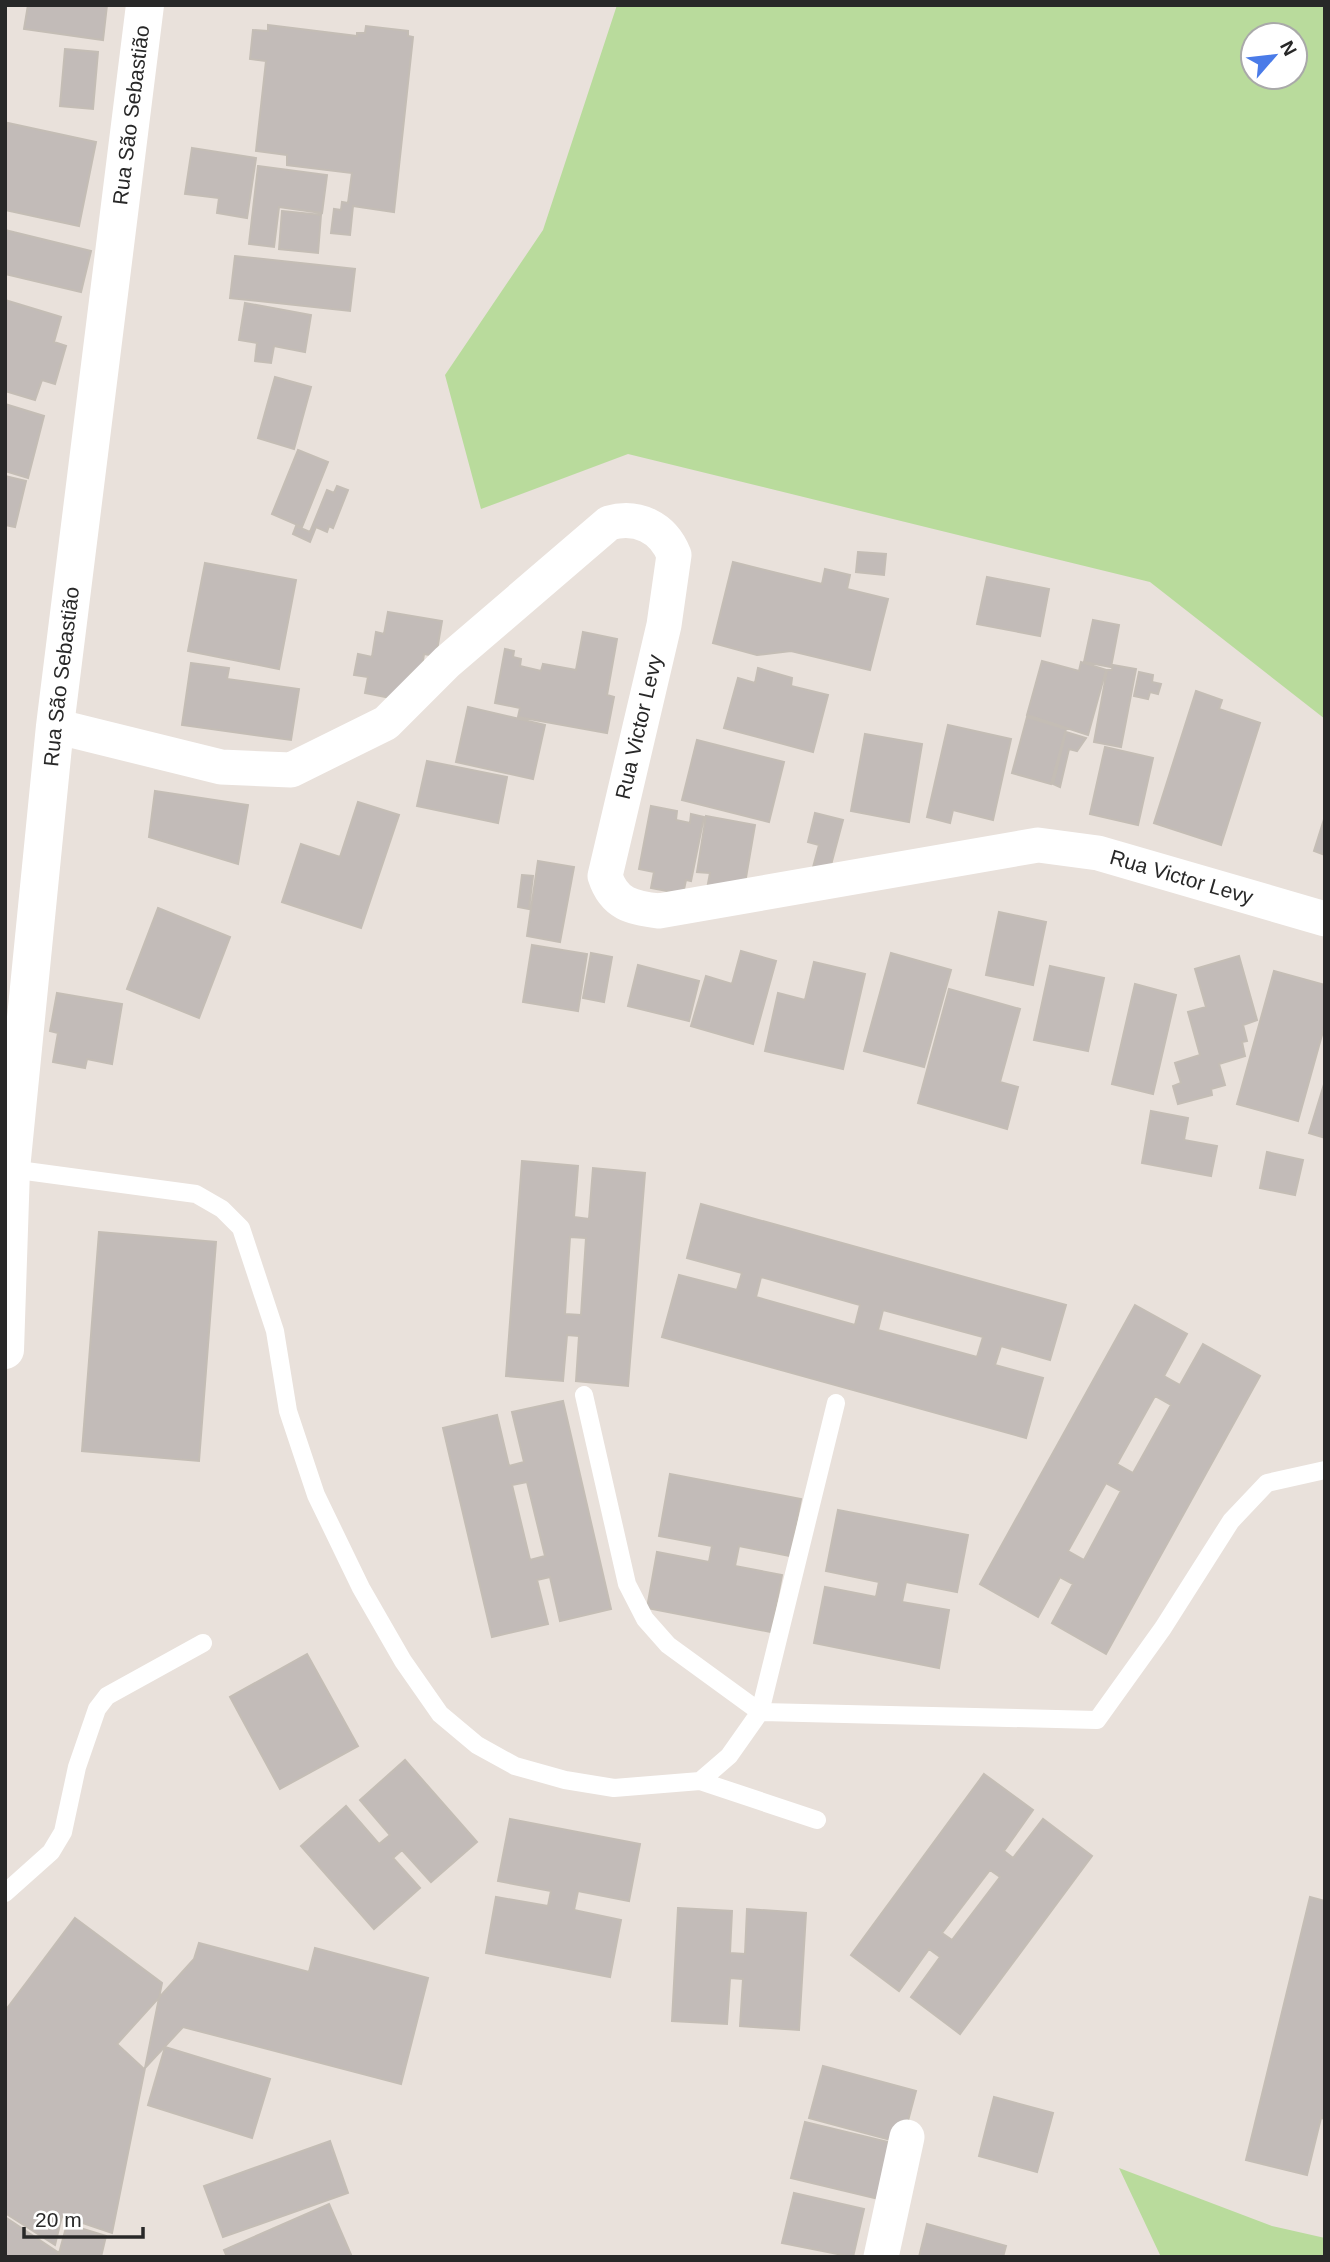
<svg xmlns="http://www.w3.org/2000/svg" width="1330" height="2262" viewBox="0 0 1330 2262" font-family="Helvetica,sans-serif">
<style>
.green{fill:#b9db9c;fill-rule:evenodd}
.building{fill:#c2bbb8;stroke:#c4bdb5;stroke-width:2;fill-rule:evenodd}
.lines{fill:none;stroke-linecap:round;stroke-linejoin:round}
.service{stroke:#fff;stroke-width:18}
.minor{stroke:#fff;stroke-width:35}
.tertiary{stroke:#fff;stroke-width:38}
.labels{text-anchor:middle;stroke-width:5;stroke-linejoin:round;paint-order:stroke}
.street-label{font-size:21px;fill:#282828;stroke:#fff}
</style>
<rect width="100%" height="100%" fill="#e9e1db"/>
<path class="green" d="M 617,5 L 1325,5 L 1325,719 L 1150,582 L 628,454 L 481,509 L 445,375 L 543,230 ZM 1253,35 L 1295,35 L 1295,77 L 1253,77 Z
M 1119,2168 L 1272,2226 L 1325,2238 L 1325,2257 L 1161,2257 Z"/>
<path class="building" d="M 28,5 L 107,5 L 103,40 L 24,29 Z
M 268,25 L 357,36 L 357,33 L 365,33 L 366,26 L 408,31 L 408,36 L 413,37 L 394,212 L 353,206 L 350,235 L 331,233 L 334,209 L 341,210 L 342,202 L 348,203 L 352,173 L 287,165 L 287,155 L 256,151 L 266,61 L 250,59 L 253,30 L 268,31 Z
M 65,49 L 98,52 L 93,109 L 60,106 Z
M 8,123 L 96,142 L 79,226 L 5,210 L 5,137 Z
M 192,148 L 256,158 L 247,218 L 217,213 L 219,198 L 185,194 Z
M 258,166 L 327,175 L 322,213 L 279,207 L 274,247 L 249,244 Z
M 282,211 L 321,215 L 318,253 L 279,249 Z
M 5,230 L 91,251 L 81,292 L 5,274 Z
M 235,256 L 355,269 L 350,311 L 230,298 Z
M 5,300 L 61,317 L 54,342 L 66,346 L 55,384 L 42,380 L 35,400 L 5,391 Z
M 245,303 L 311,315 L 305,352 L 274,346 L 271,363 L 255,361 L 257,343 L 239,340 Z
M 275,377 L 311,387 L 294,449 L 258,438 Z
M 5,404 L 44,416 L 28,478 L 5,471 Z
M 298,450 L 328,462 L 302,527 L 272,514 Z
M 5,476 L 26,481 L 15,527 L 5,525 Z
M 337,486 L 348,490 L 333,528 L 329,526 L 327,532 L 316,527 L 310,542 L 293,534 L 296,526 L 310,532 L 327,490 L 334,493 Z
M 858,552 L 886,554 L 884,575 L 856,572 Z
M 733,562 L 822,584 L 825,569 L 850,575 L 847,589 L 888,599 L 870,670 L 791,651 L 757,655 L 713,643 Z
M 205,563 L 296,580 L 279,669 L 188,651 Z
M 987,577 L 1049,589 L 1040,636 L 977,624 Z
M 388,612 L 442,621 L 436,656 L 424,654 L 421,674 L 410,673 L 406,701 L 365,693 L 368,677 L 354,675 L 358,654 L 372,657 L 376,632 L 384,634 Z
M 1093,620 L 1119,625 L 1111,667 L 1084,662 Z
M 583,632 L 617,639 L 607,695 L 614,697 L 607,733 L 518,717 L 520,708 L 495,703 L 505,649 L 514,651 L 513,657 L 521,659 L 520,666 L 541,671 L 543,664 L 576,670 Z
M 1042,661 L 1079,671 L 1081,662 L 1106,670 L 1088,735 L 1027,715 Z
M 191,663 L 229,668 L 227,679 L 299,689 L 291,740 L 182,725 Z
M 1113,665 L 1136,669 L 1121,747 L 1094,742 L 1107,670 L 1112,670 Z
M 758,668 L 792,678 L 791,686 L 828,695 L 813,752 L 724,728 L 738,678 L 755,683 Z
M 1139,672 L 1153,675 L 1152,682 L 1161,684 L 1158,694 L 1150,692 L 1148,699 L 1134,696 Z
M 1196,691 L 1222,700 L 1219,709 L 1260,723 L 1221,845 L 1154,823 Z
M 468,707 L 545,725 L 533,779 L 456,762 Z
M 1027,717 L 1066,729 L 1051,784 L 1012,773 Z
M 948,725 L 1011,739 L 993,820 L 953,810 L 950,823 L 927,817 Z
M 1066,732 L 1086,738 L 1077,751 L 1069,749 L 1060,787 L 1053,784 Z
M 865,734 L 922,744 L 909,822 L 851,811 Z
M 697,740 L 784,762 L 769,822 L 682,800 Z
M 1105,747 L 1153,758 L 1138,825 L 1090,814 Z
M 427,761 L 507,777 L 498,823 L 417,806 Z
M 155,791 L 248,805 L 238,864 L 149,837 Z
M 358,802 L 399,815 L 361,928 L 282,902 L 301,844 L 340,857 Z
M 651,806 L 677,811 L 676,820 L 690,823 L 691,814 L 704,817 L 691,881 L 686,880 L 683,894 L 651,888 L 654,872 L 639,869 Z
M 815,813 L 843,820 L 831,865 L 812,871 L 819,845 L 808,842 Z
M 706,816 L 755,825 L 743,895 L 707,889 L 710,873 L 697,872 Z
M 1325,816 L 1325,855 L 1314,851 Z
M 538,861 L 574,867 L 560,942 L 527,936 Z
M 522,875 L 533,876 L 529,909 L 518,907 Z
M 158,908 L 230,937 L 199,1018 L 127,989 Z
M 999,912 L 1046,922 L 1033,985 L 986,975 Z
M 532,945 L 587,954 L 578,1011 L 523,1002 Z
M 741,951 L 776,961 L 753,1044 L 691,1026 L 706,976 L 732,984 Z
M 591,953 L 612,957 L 604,1002 L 583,998 Z
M 891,953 L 951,970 L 924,1067 L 864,1051 Z
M 1239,956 L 1257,1020 L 1243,1025 L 1247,1041 L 1242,1042 L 1245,1056 L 1219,1064 L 1225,1085 L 1211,1089 L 1212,1095 L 1178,1104 L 1173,1086 L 1181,1083 L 1175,1063 L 1200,1055 L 1188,1012 L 1206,1007 L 1195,969 Z
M 814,962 L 865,974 L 843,1069 L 765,1051 L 778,993 L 805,1000 Z
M 638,965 L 699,981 L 689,1021 L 628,1006 Z
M 1050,966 L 1104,978 L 1088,1051 L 1034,1040 Z
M 1274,971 L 1325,985 L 1325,1024 L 1298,1121 L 1237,1104 Z
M 1135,984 L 1176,995 L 1153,1094 L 1112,1084 Z
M 949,989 L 1020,1009 L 1000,1082 L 1018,1087 L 1007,1129 L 918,1103 Z
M 57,993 L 122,1004 L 112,1064 L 87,1059 L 85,1068 L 53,1062 L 58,1033 L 50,1031 Z
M 1325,1081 L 1325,1138 L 1309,1133 Z
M 1151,1111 L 1188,1118 L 1184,1140 L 1217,1146 L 1211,1176 L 1142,1163 Z
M 1267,1152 L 1303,1160 L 1295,1195 L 1260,1188 Z
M 522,1161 L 578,1166 L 574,1217 L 589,1219 L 593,1168 L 645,1173 L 628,1386 L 576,1381 L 579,1336 L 567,1335 L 563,1381 L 506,1376 ZM 570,1237 L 586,1238 L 581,1315 L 565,1314 Z
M 701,1204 L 1066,1305 L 1050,1360 L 1001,1346 L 995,1365 L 1043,1378 L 1026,1438 L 662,1337 L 679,1275 L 737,1290 L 742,1273 L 687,1258 ZM 761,1277 L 860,1305 L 855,1325 L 756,1297 ZM 883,1310 L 983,1337 L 977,1357 L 878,1330 Z
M 99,1232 L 216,1242 L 199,1461 L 82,1451 Z
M 1135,1305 L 1187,1334 L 1164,1376 L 1180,1385 L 1203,1344 L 1260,1376 L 1106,1654 L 1052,1623 L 1073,1584 L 1060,1577 L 1038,1617 L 980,1584 ZM 1155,1396 L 1171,1405 L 1133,1473 L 1117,1464 ZM 1106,1483 L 1121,1491 L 1084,1560 L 1068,1551 Z
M 563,1401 L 611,1609 L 560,1621 L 550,1577 L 537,1580 L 548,1624 L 492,1637 L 443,1428 L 497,1415 L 509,1466 L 524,1462 L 512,1412 ZM 527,1482 L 545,1556 L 530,1560 L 512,1485 Z
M 670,1474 L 801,1499 L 790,1556 L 739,1546 L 735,1566 L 782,1575 L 771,1632 L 647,1608 L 657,1552 L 709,1562 L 712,1546 L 659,1536 Z
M 838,1510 L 968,1535 L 957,1592 L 906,1582 L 902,1602 L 949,1610 L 939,1668 L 814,1643 L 825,1587 L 876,1597 L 879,1582 L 826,1571 Z
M 307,1654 L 358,1746 L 280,1789 L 230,1697 Z
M 405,1760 L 477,1842 L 431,1882 L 402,1850 L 393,1858 L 420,1888 L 374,1929 L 301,1846 L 346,1806 L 379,1844 L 390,1835 L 360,1800 Z
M 984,1774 L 1033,1810 L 1004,1851 L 1013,1858 L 1043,1819 L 1092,1856 L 960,2034 L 911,1997 L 940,1957 L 929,1949 L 899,1991 L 851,1955 ZM 990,1870 L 1000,1877 L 952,1940 L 942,1933 Z
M 510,1819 L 640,1844 L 629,1901 L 578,1891 L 574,1910 L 621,1920 L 610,1977 L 486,1953 L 496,1897 L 548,1906 L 551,1891 L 498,1881 Z
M 1310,1897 L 1325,1901 L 1325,2119 L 1321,2118 L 1307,2175 L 1246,2160 Z
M 678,1908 L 732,1911 L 730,1953 L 745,1954 L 747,1909 L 806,1913 L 799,2030 L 740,2026 L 743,1979 L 730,1978 L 727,2024 L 672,2021 Z
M 75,1918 L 162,1983 L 112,2233 L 62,2216 L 55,2245 L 5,2213 L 5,2011 Z
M 199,1943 L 309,1972 L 315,1948 L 428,1978 L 401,2084 L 183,2027 L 144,2069 L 117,2044 L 194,1959 Z
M 165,2047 L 270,2079 L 252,2138 L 148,2105 Z
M 823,2066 L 916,2091 L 902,2143 L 809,2118 Z
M 994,2097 L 1053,2113 L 1037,2172 L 979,2156 Z
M 805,2122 L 896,2144 L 883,2200 L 791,2178 Z
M 330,2141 L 348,2193 L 223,2237 L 204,2186 Z
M 794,2193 L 864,2209 L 853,2257 L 782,2243 Z
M 329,2204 L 352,2257 L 227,2257 L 224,2250 Z
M 5,2217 L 59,2253 L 58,2257 L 5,2257 Z
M 67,2224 L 106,2236 L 101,2257 L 58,2257 Z
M 927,2224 L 1006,2246 L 1003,2257 L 919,2257 Z"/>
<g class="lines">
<path class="service" d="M 11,1169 L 196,1194 L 222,1209 L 241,1228 L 275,1331 L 288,1411 L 316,1495 L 361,1588 L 403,1661 L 440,1714 L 477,1745 L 515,1766 L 565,1780 L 614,1788 L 700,1781 L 729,1756 L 760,1712 L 1097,1720 L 1163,1628 L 1231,1521 L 1267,1483 L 1325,1470
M 584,1395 L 627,1584 L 645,1619 L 668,1645 L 760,1712 L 836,1403
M 700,1781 L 817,1820
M 5,1893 L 51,1852 L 63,1832 L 77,1767 L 97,1709 L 107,1696 L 203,1643"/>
<g class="minor">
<path id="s1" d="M 55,726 L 221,767 L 291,770 L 386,723 L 447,662 L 609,523 C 637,515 663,527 674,555 L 664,625 L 605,876 C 614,904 632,908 659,911 L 1038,845 L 1098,853 L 1325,919"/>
<path d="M 881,2257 L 907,2137"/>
</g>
<path class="tertiary" id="s2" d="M 5,1350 L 11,1169 L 55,726 L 145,5"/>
</g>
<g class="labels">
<g class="street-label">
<text dy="7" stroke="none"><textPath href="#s2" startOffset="1242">Rua São Sebastião</textPath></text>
<text dy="7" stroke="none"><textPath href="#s2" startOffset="676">Rua São Sebastião</textPath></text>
<text transform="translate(639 727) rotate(-77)" y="7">Rua Victor Levy</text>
<text dy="7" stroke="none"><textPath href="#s1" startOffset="1657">Rua Victor Levy</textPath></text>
</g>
</g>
<rect width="1330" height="2262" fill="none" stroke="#282828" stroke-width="14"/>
<g transform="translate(1274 56) rotate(62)"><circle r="33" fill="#ffffff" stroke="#a9a9a9" stroke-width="2"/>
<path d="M0-5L12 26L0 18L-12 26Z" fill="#4a7be8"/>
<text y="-10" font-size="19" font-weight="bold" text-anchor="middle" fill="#282828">N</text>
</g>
<path d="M24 2227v10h119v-10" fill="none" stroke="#282828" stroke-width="3.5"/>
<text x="35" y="2227" font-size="21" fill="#282828" stroke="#ffffff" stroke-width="5" paint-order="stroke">20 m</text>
</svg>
